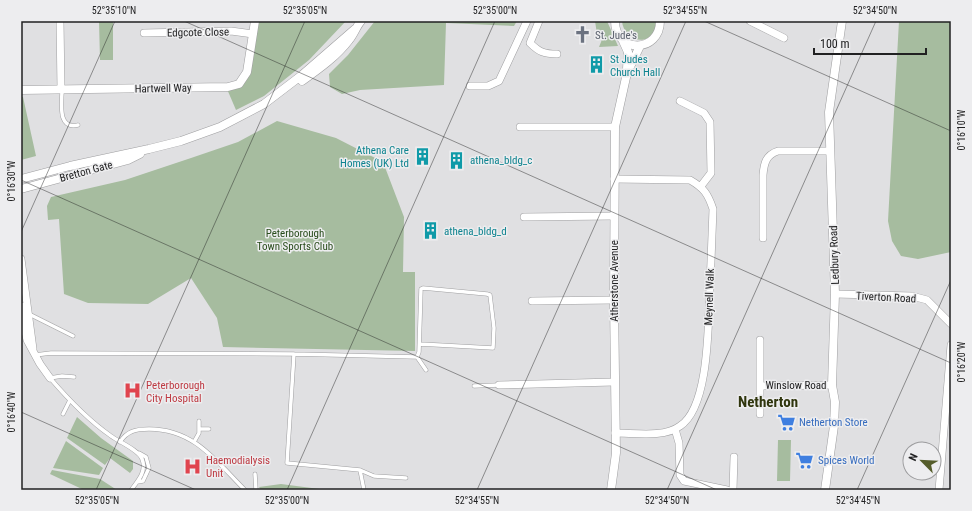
<svg xmlns="http://www.w3.org/2000/svg" width="972" height="511" viewBox="0 0 972 511" font-family="'Roboto Condensed',sans-serif">
<style>
.green{fill:#a6bc9f}
.lines{fill:none;stroke-linecap:round;stroke-linejoin:round}
.service-casing{stroke:#9f9fa1;stroke-width:4.5}
.minor-casing{stroke:#9f9fa1;stroke-width:8}
.tertiary-casing{stroke:#9f9fa1;stroke-width:9}
.service{stroke:#fff;stroke-width:3.5}
.minor{stroke:#fff;stroke-width:7}
.tertiary{stroke:#fff;stroke-width:8}
.ticks{fill:none;stroke:#212122;stroke-width:1;stroke-opacity:0.45}
.labels{text-anchor:middle;stroke-width:3;stroke-linejoin:round;paint-order:stroke}
.street-label{font-size:11px;fill:#212122;stroke:#ededef}
.worship-label{font-size:11px;fill:#5b616d;stroke:#ededef;text-anchor:start}
.culture-label{font-size:11px;fill:#0d838f;stroke:#ededef;text-anchor:start}
.park-label{font-size:11px;fill:#294c1c;stroke:#ededef}
.health-label{font-size:11px;fill:#be3a42;stroke:#ededef;text-anchor:start}
.shop-label{font-size:11px;fill:#366cbe;stroke:#ededef;text-anchor:start}
.district-label{font-size:15px;font-weight:bold;fill:#30360e;stroke:#ededef}
.neatline{fill:none;stroke:#212122;stroke-width:1.5}
.ticks-label{font-size:10px;text-anchor:middle;fill:#212122}
</style>
<rect width="100%" height="100%" fill="#e0e0e2"/>
<path class="green" d="M 99,21 L 113,21 L 113,60 L 100,60 Z
M 258,21 L 346,21 L 309,60 L 264,96 L 236,110 L 227,89 L 241,85 Z
M 375,21 L 517,21 L 514,26 L 446,23 L 444,85 L 360,90 L 342,94 L 330,87 L 329,74 L 348,55 Z
M 595,21 L 607,21 L 618,46 L 599,47 L 603,37 L 602,35 L 597,34 Z
M 622,21 L 656,21 C 656,24 656,28 654,31 C 646,48 623,38 622,21 Z
M 899,21 L 951,21 L 951,252 L 918,259 L 901,256 L 892,241 L 888,221 Z
M 21,97 L 23,97 L 36,156 L 21,160 Z
M 277,121 L 336,138 L 383,162 L 404,217 L 403,272 L 415,272 L 415,351 L 223,347 L 217,318 L 191,278 L 148,304 L 88,303 L 64,294 L 59,219 L 48,220 L 47,206 L 51,197 L 125,180 L 191,158 L 238,142 Z
M 77,417 L 101,438 L 133,461 L 133,469 L 130,473 L 110,458 L 105,465 L 67,438 Z
M 778,440 L 791,440 L 790,481 L 777,481 Z
M 66,441 L 103,468 L 99,475 L 53,468 Z
M 52,470 L 100,479 L 117,490 L 84,490 L 50,474 Z
M 281,484 L 327,490 L 261,490 L 259,487 Z"/>
<g class="lines">
<defs>
<path id="service" d="M 62,90 C 62,103 57,130 78,125
M 29,314 L 73,336
M 294,354 L 287,463 L 360,470 L 374,476 L 406,478
M 35,355 L 51,353 L 294,354 L 417,357 L 426,370
M 417,357 L 419,352 L 421,289 L 423,288 L 487,294 L 490,295 L 494,328 L 493,348 L 420,344
M 50,378 C 68,399 88,420 111,436 C 119,442 139,450 142,459 C 147,471 138,481 131,490
M 50,378 L 62,376 L 74,377
M 474,386 L 499,385
M 63,414 L 70,400
M 199,429 L 209,429
M 120,442 C 127,431 136,429 149,429 C 194,429 216,461 245,490
M 194,442 L 199,433 L 199,421
M 360,470 L 364,490
M 255,474 L 256,490
M 137,482 L 143,481 L 149,468 L 146,457 L 139,453"/>
<path id="minor" d="M 60,21 L 61,89
M 539,21 L 530,43 C 539,52 544,54 557,54
M 750,21 L 784,38
M 144,33 L 231,31 L 253,34
M 470,86 L 488,86 L 499,81 L 527,21
M 680,101 L 704,113 L 710,122 L 711,173 L 701,186
M 520,127 L 615,127
M 614,179 L 690,180 C 704,188 708,194 713,209 C 712,235 711,261 710,287 C 708,320 710,407 680,426 C 664,438 635,433 615,433
M 524,217 L 614,216
M 763,238 L 763,175 C 764,163 766,155 778,151 L 830,151
M 21,259 L 33,349
M 835,294 L 912,296 L 927,300 L 951,324
M 532,301 L 614,300
M 21,306 L 23,323 L 27,340 L 40,364 L 50,378
M 760,340 L 760,414
M 499,385 L 614,382
M 760,386 L 832,385
M 675,429 L 679,443 L 680,475 L 684,481 L 727,490
M 733,490 L 734,457
M 939,490 L 951,345"/>
<path id="tertiary" d="M 615,21 C 615,54 660,53 660,21
M 623,41 L 628,52 L 627,69
M 302,81 C 319,69 337,56 349,40 C 354,34 356,27 361,21
M 21,90 L 228,87 L 239,84 L 247,72 L 255,21
M 21,179 L 70,166 L 149,149 L 181,141 L 220,127 L 264,104 L 302,75 L 355,29
M 21,189 L 128,160 L 140,154
M 611,490 L 616,453 L 614,300 L 615,127 L 627,73 L 640,46
M 825,490 L 834,426 L 835,402 L 832,385 L 835,294 L 829,112 L 842,21"/>
</defs>
<use href="#service" class="service-casing"/>
<use href="#minor" class="minor-casing"/>
<use href="#tertiary" class="tertiary-casing"/>
<use href="#service" class="service"/>
<use href="#minor" class="minor"/>
<use href="#tertiary" class="tertiary"/>
</g>
<path class="ticks" d="M 184,21 L 951,363M 704,21 L 951,131M 21,180 L 717,490M 21,232 L 115,21M 21,412 L 196,490M 96,490 L 305,21M 287,490 L 495,21M 477,490 L 686,21M 667,490 L 876,21M 857,490 L 951,280"/>
<defs>
<symbol id="church-bare" viewBox="-9 -9 18 18"><path d="M-1.2-6h2.4v3.5h3.3v2.4h-3.3V6h-2.4V-.1h-3.3v-2.4h3.3Z" fill="#6b7280" stroke="#ededef" stroke-width="2.5" paint-order="stroke"/></symbol>
<symbol id="building-bare" viewBox="-9 -9 18 18"><path d="M-4-6H4V6H1V3H-1V6H-4ZM-2.5-4.3h1.7v1.8h-1.7ZM.8-4.3h1.7v1.8H.8ZM-2.5-1h1.7V.8h-1.7ZM.8-1h1.7V.8H.8Z" fill="#0f9aa8" stroke="#ededef" stroke-width="2.5" paint-order="stroke"/></symbol>
<symbol id="hospital-bare" viewBox="-9 -9 18 18"><path d="M-5-5h3v3.5h4V-5h3V5h-3V1.5h-4V5h-3Z" fill="#e0444e" stroke="#ededef" stroke-width="2.5" paint-order="stroke"/></symbol>
<symbol id="supermarket-bare" viewBox="-9 -9 18 18"><path d="M-6-5.5h2.5l.6 2H6L4.5 2H-2.5L-4.4-4H-6ZM-1.5 3.2a1.3 1.3 0 1 0 .1 0ZM3 3.2a1.3 1.3 0 1 0 .1 0Z" fill="#3f7fe0" stroke="#ededef" stroke-width="2.5" paint-order="stroke"/></symbol>
</defs>
<g fill-rule="evenodd">
<use href="#church-bare" x="570" y="22" width="25" height="25"/>
<use href="#building-bare" x="584" y="52" width="25" height="25"/>
<use href="#building-bare" x="410" y="144" width="25" height="25"/>
<use href="#building-bare" x="444" y="148" width="25" height="25"/>
<use href="#building-bare" x="418" y="218" width="25" height="25"/>
<use href="#hospital-bare" x="120" y="378" width="25" height="25"/>
<use href="#supermarket-bare" x="774" y="410" width="25" height="25"/>
<use href="#supermarket-bare" x="792" y="448" width="25" height="25"/>
<use href="#hospital-bare" x="180" y="454" width="25" height="25"/>
</g>
<g class="labels">
<g class="street-label">
<text transform="translate(198 32) rotate(-1)" y="4">Edgcote Close</text>
<text transform="translate(163 88) rotate(-1)" y="4">Hartwell Way</text>
<text transform="translate(86 171) rotate(-15)" y="4">Bretton Gate</text>
<text transform="translate(834 255) rotate(-92)" y="4">Ledbury Road</text>
<text transform="translate(614 281) rotate(-90)" y="4">Atherstone Avenue</text>
<text transform="translate(709 297) rotate(-88)" y="4">Meynell Walk</text>
<text transform="translate(886 297) rotate(3)" y="4">Tiverton Road</text>
<text x="796" y="389">Winslow Road</text>
</g>
<g class="worship-label">
<text x="595" y="39">St. Jude's</text>
</g>
<g class="culture-label">
<text x="610" y="63">St Judes<tspan x="610" dy="13">Church Hall</tspan></text>
<text x="409" y="154" text-anchor="end">Athena Care<tspan x="409" dy="13">Homes (UK) Ltd</tspan></text>
<text x="470" y="164">athena_bldg_c</text>
<text x="444" y="235">athena_bldg_d</text>
</g>
<g class="park-label">
<text x="295" y="237">Peterborough<tspan x="295" dy="13">Town Sports Club</tspan></text>
</g>
<g class="health-label">
<text x="146" y="389">Peterborough<tspan x="146" dy="13">City Hospital</tspan></text>
<text x="206" y="464">Haemodialysis<tspan x="206" dy="13">Unit</tspan></text>
</g>
<g class="shop-label">
<text x="799" y="426">Netherton Store</text>
<text x="818" y="464">Spices World</text>
</g>
<g class="district-label">
<text x="768" y="407">Netherton</text>
</g>
</g>
<rect width="972" height="511" fill="none" stroke="#ededef" stroke-width="44"/>
<g transform="translate(922 461) rotate(294)"><circle r="19" fill="#ededef" stroke="#9b9b9d"/>
<path d="M0-3L7 15L0 10L-7 15Z" fill="#555d2b"/>
<text y="-6" font-size="11" font-weight="bold" text-anchor="middle" fill="#212122">N</text>
</g>
<path d="M814 48v6h112v-6" fill="none" stroke="#212122" stroke-width="2"/>
<text x="820" y="48" font-size="12" fill="#212122" stroke="#ededef" stroke-width="3" paint-order="stroke">100 m</text>
<rect x="22" y="22" width="928" height="467" class="neatline"/>
<g class="ticks-label">
<text x="114" y="14">52°35'10"N</text>
<text x="305" y="14">52°35'05"N</text>
<text x="495" y="14">52°35'00"N</text>
<text x="685" y="14">52°34'55"N</text>
<text x="875" y="14">52°34'50"N</text>
<text transform="translate(961 130) rotate(-90)" y="4">0°16'10"W</text>
<text transform="translate(11 181) rotate(-90)" y="4">0°16'30"W</text>
<text transform="translate(961 362) rotate(-90)" y="4">0°16'20"W</text>
<text transform="translate(11 412) rotate(-90)" y="4">0°16'40"W</text>
<text x="97" y="504">52°35'05"N</text>
<text x="287" y="504">52°35'00"N</text>
<text x="477" y="504">52°34'55"N</text>
<text x="667" y="504">52°34'50"N</text>
<text x="858" y="504">52°34'45"N</text>
</g>
</svg>
